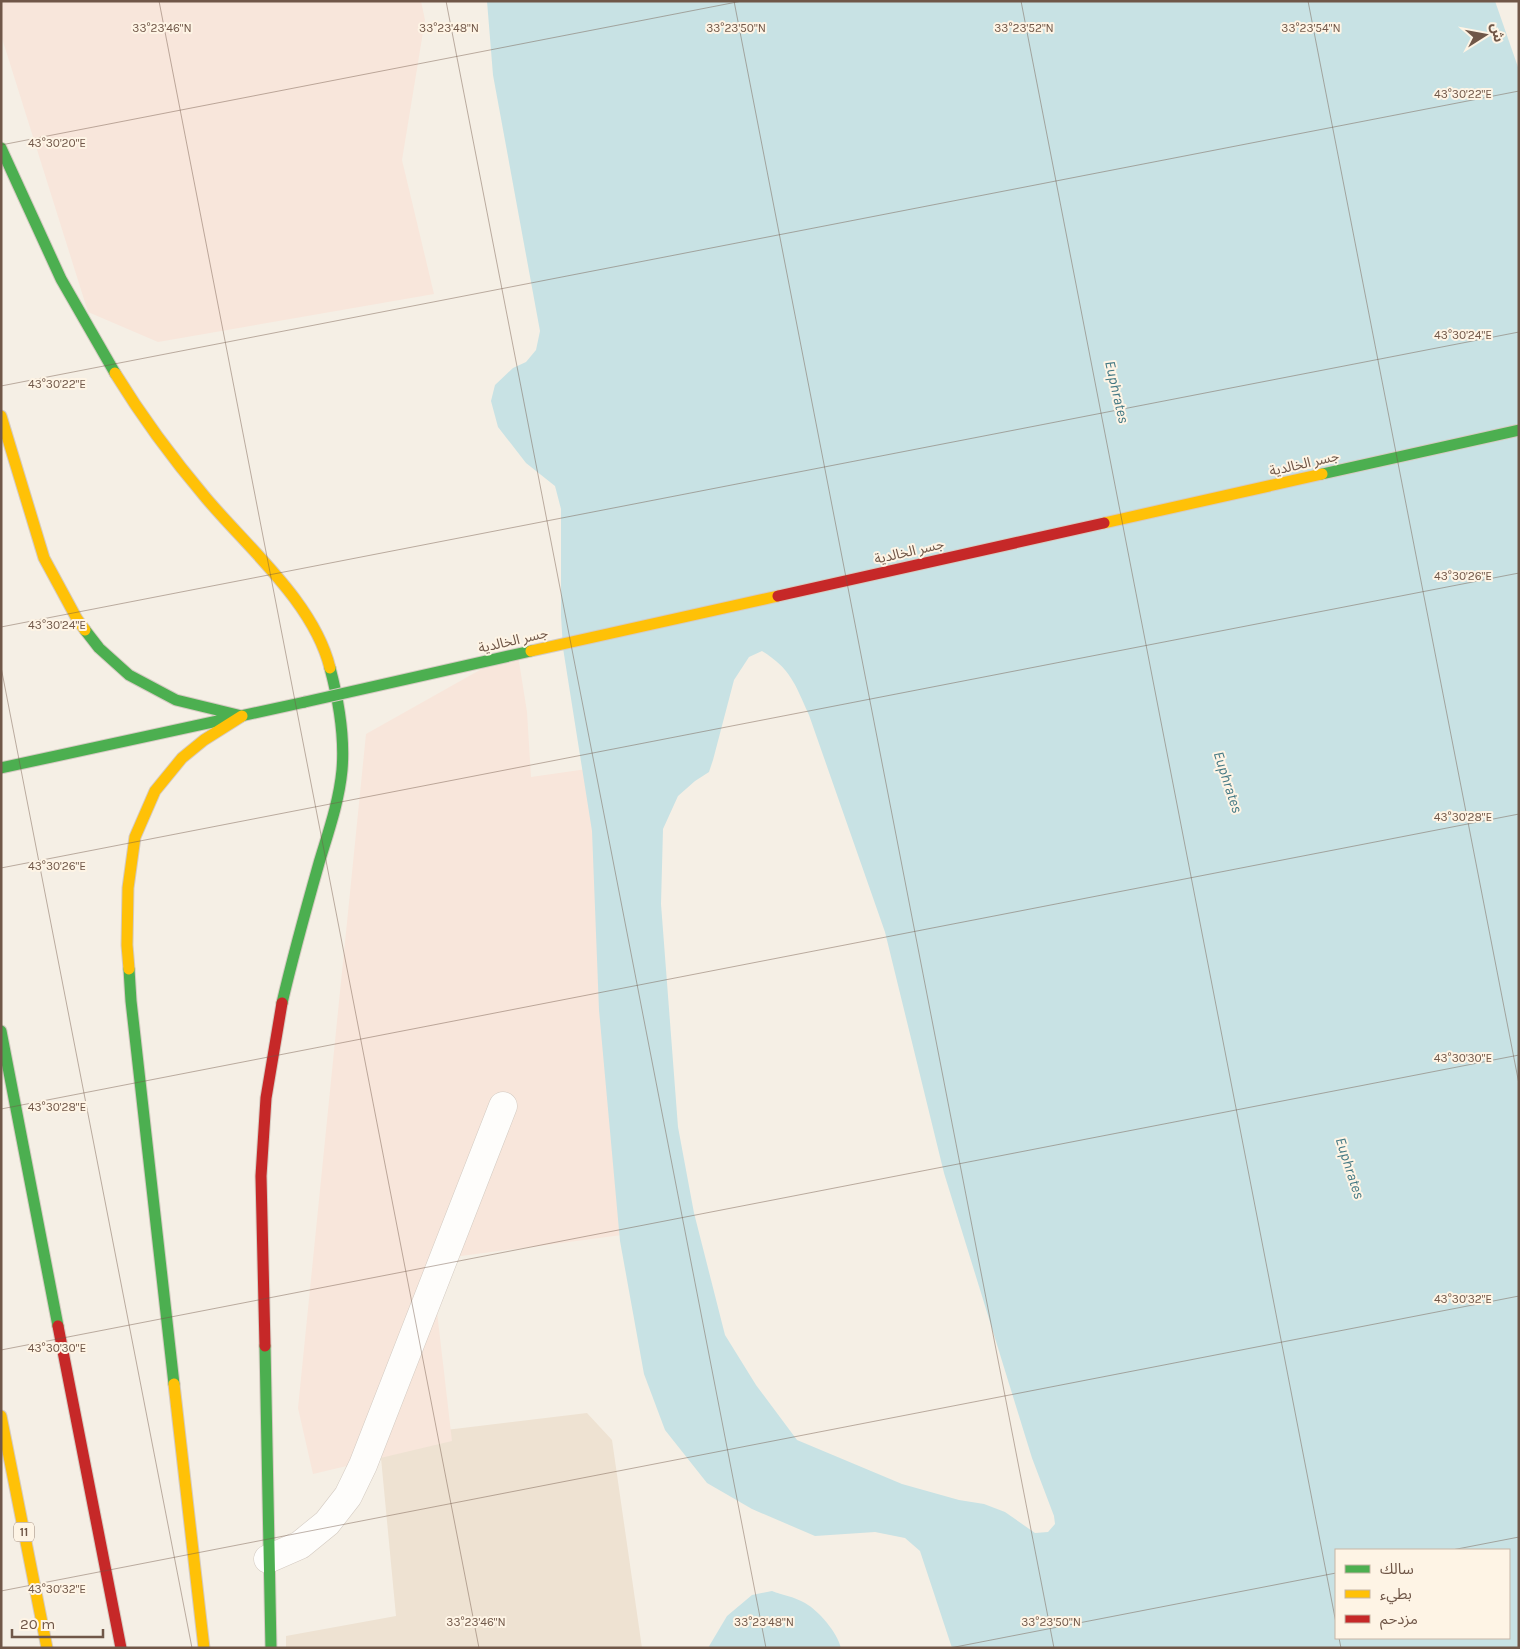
<svg xmlns="http://www.w3.org/2000/svg" width="1520" height="1649" viewBox="0 0 1520 1649" font-family="Karla,'Noto Sans Arabic',sans-serif">
<style>
.residential{fill:#eee2d2}
.commercial{fill:#f8e6db}
.water{fill:#c8e2e4;fill-rule:evenodd}
.lines{fill:none;stroke-linecap:round;stroke-linejoin:round}
.street-casing{stroke:#d3cac1;stroke-width:29}
.fast-casing{stroke:#d5cbc2;stroke-width:13}
.slow-casing{stroke:#d5cbc2;stroke-width:13}
.jam-casing{stroke:#d5cbc2;stroke-width:13}
.street{stroke:#fefdfb;stroke-width:28}
.fast{stroke:#4caf50;stroke-width:11}
.slow{stroke:#ffc107;stroke-width:11}
.jam{stroke:#c62828;stroke-width:11}
.fast-bridge-casing{stroke:#d5cbc2;stroke-width:13;stroke-linecap:butt}
.slow-bridge-casing{stroke:#d5cbc2;stroke-width:13;stroke-linecap:butt}
.jam-bridge-casing{stroke:#d5cbc2;stroke-width:13;stroke-linecap:butt}
.fast-bridge{stroke:#4caf50;stroke-width:11}
.slow-bridge{stroke:#ffc107;stroke-width:11}
.jam-bridge{stroke:#c62828;stroke-width:11}
.ticks{fill:none;stroke:#705748;stroke-width:1;stroke-opacity:0.45}
.labels{text-anchor:middle;stroke-width:4;stroke-linejoin:round;paint-order:stroke}
.shield{fill:#fef4e5;stroke:#9b8677;stroke-width:1}
.shield-label{font-size:12px;font-weight:bold;fill:#705748}
.street-label{font-size:14px;fill:#705748;stroke:#fef4e5}
.water-label{font-size:15px;font-style:italic;fill:#437883;stroke:#fef4e5}
.ticks-label{font-size:12px;text-anchor:middle;fill:#705748;stroke:#fef4e5;stroke-width:4;stroke-linejoin:round;paint-order:stroke}
</style>
<rect width="100%" height="100%" fill="#f5efe5"/>
<path class="residential" d="M 587,1413 L 612,1440 L 642,1648 L 286,1648 L 286,1636 L 396,1616 L 381,1458 L 396,1436 Z"/>
<path class="commercial" d="M 1,1 L 421,1 L 425,20 L 402,160 L 434,294 L 158,342 L 88,312 L 1,35 Z
M 517,649 L 527,712 L 531,777 L 608,766 L 667,1229 L 431,1260 L 452,1441 L 313,1474 L 298,1408 L 366,734 Z"/>
<path class="water" d="M 487,1 L 1495,1 L 1519,70 L 1519,1648 L 952,1648 L 920,1551 L 905,1538 L 875,1532 L 815,1536 L 752,1509 L 707,1483 L 665,1430 L 644,1374 L 620,1241 L 599,1010 L 592,831 L 563,648 L 561,616 L 561,509 L 555,486 L 526,463 L 498,427 L 491,401 L 495,385 L 513,368 L 526,362 L 536,350 L 540,331 L 493,75 ZM 762,651 C 791,669 795,684 809,715 L 885,932 L 944,1173 L 1032,1458 L 1054,1516 L 1055,1524 L 1048,1532 L 1035,1533 L 1005,1512 L 984,1504 L 959,1500 L 902,1484 L 797,1440 L 756,1385 L 725,1335 L 694,1213 L 678,1127 L 661,904 L 663,829 L 678,796 L 695,781 L 709,772 L 713,760 L 734,680 L 749,657 ZM 1336,1550 L 1509,1550 L 1509,1638 L 1336,1638 Z
M 772,1591 C 782,1595 795,1597 805,1603 C 819,1611 837,1632 841,1648 L 708,1648 L 727,1616 L 752,1595 Z"/>
<g class="lines">
<defs>
<path id="street" d="M 268,1559 L 300,1545 L 327,1523 L 348,1496 L 363,1465 L 503,1106"/>
<path id="fast" d="M 1,148 L 61,279 L 115,373
M 85,630 L 99,648 L 129,675 L 176,700 L 242,716
M 1,768 L 305,702
M 129,969 L 131,1001 L 174,1384
M 282,1003 C 293,956 306,909 319,863 C 328,833 339,802 342,770 C 345,735 339,702 330,668
M 1,1031 L 58,1326
M 265,1346 L 271,1648"/>
<path id="slow" d="M 115,373 C 142,417 173,459 206,498 C 249,549 314,603 330,668
M 1,416 L 44,558 L 77,619 L 85,630
M 129,969 L 127,945 L 128,888 L 135,837 L 155,791 L 182,758 L 204,740 L 242,716
M 174,1384 L 204,1648
M 1,1416 L 47,1648"/>
<path id="jam" d="M 58,1326 L 121,1648
M 265,1346 L 261,1176 L 266,1098 L 282,1003"/>
</defs>
<use href="#street" class="street-casing"/>
<use href="#fast" class="fast-casing"/>
<use href="#slow" class="slow-casing"/>
<use href="#jam" class="jam-casing"/>
<use href="#street" class="street"/>
<use href="#fast" class="fast"/>
<use href="#slow" class="slow"/>
<use href="#jam" class="jam"/>
<defs>
<path id="fast-bridge" d="M 1322,474 L 1519,430
M 305,702 L 531,651"/>
<path id="slow-bridge" d="M 1104,523 L 1322,474
M 531,651 L 778,596"/>
<path id="jam-bridge" d="M 778,596 L 1104,523"/>
</defs>
<use href="#fast-bridge" class="fast-bridge-casing"/>
<use href="#slow-bridge" class="slow-bridge-casing"/>
<use href="#jam-bridge" class="jam-bridge-casing"/>
<use href="#fast-bridge" class="fast-bridge"/>
<use href="#slow-bridge" class="slow-bridge"/>
<use href="#jam-bridge" class="jam-bridge"/>
</g>
<path class="ticks" d="M 159,1 L 479,1648M 446,1 L 766,1648M 734,1 L 1054,1648M 1021,1 L 1336,1623M 1308,1 L 1519,1084M 1,145 L 742,1M 1,386 L 1519,91M 1,627 L 1519,332M 1,667 L 192,1648M 1,868 L 1519,573M 1,1109 L 1519,814M 1,1350 L 1519,1055M 1452,1550 L 1519,1537M 1,1591 L 1519,1296M 1339,1638 L 1341,1648M 950,1648 L 1336,1573"/>
<g class="labels">
<rect class="shield" x="14" y="1522.5" width="20" height="19" rx="4"/>
<g class="shield-label">
<text x="24" y="1536">11</text>
</g>
<g class="street-label">
<text transform="translate(1304 463) rotate(-13)" y="5">جسر الخالدية</text>
<text transform="translate(909 551) rotate(-13)" y="5">جسر الخالدية</text>
<text transform="translate(513 640) rotate(-13)" y="5">جسر الخالدية</text>
</g>
<g class="water-label">
<text transform="translate(1117 392) rotate(77)" y="5">Euphrates</text>
<text transform="translate(1228 782) rotate(72)" y="5">Euphrates</text>
<text transform="translate(1350 1168) rotate(72)" y="5">Euphrates</text>
</g>
</g>
<g class="ticks-label">
<text x="162" y="32">33°23'46"N</text>
<text x="449" y="32">33°23'48"N</text>
<text x="736" y="32">33°23'50"N</text>
<text x="1024" y="32">33°23'52"N</text>
<text x="1311" y="32">33°23'54"N</text>
<text x="1463" y="98">43°30'22"E</text>
<text x="57" y="147">43°30'20"E</text>
<text x="1463" y="339">43°30'24"E</text>
<text x="57" y="388">43°30'22"E</text>
<text x="1463" y="580">43°30'26"E</text>
<text x="57" y="629">43°30'24"E</text>
<text x="1463" y="821">43°30'28"E</text>
<text x="57" y="870">43°30'26"E</text>
<text x="1463" y="1062">43°30'30"E</text>
<text x="57" y="1111">43°30'28"E</text>
<text x="1463" y="1303">43°30'32"E</text>
<text x="57" y="1352">43°30'30"E</text>
<text x="57" y="1593">43°30'32"E</text>
<text x="476" y="1626">33°23'46"N</text>
<text x="764" y="1626">33°23'48"N</text>
<text x="1051" y="1626">33°23'50"N</text>
</g>
<rect width="1520" height="1649" fill="none" stroke="#705748" stroke-width="5"/>
<rect x="1335" y="1549" width="175" height="90" fill="#fef4e5" stroke="#c5b5a6"/>
<rect x="1345" y="1565" width="25" height="8" fill="#4caf50" stroke="#c5b5a6"/>
<text x="1380" y="1574" font-size="15" fill="#705748">سالك</text>
<rect x="1345" y="1590" width="25" height="8" fill="#ffc107" stroke="#c5b5a6"/>
<text x="1380" y="1599" font-size="15" fill="#705748">بطيء</text>
<rect x="1345" y="1615" width="25" height="8" fill="#c62828" stroke="#c5b5a6"/>
<text x="1380" y="1624" font-size="15" fill="#705748">مزدحم</text>
<g transform="translate(1485 35) rotate(79)" stroke="#fef4e5" stroke-width="4" paint-order="stroke">
<path d="M0-4L9 19L0 12L-9 19Z" fill="#705748"/>
<text y="-8" font-size="14" font-weight="bold" text-anchor="middle" fill="#705748">ش</text>
</g>
<path d="M12 1629v8h91v-8" fill="none" stroke="#705748" stroke-width="2.5"/>
<text x="20" y="1629" font-size="15" fill="#705748" stroke="#fef4e5" stroke-width="4" paint-order="stroke">20 m</text>
</svg>
